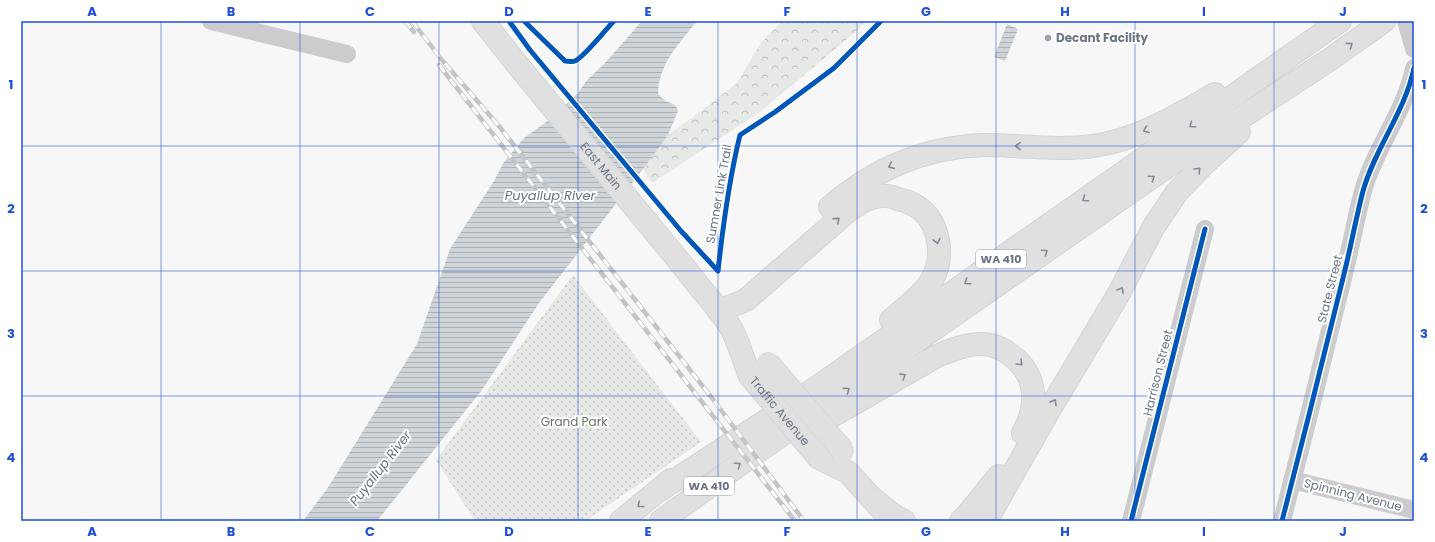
<svg xmlns="http://www.w3.org/2000/svg" width="1435" height="542" viewBox="0 0 1435 542" font-family="Poppins,sans-serif">
<style>
.forest{fill:url(#forest-crowns)}
.park{fill:url(#park-dots)}
.water{fill:url(#water-rules)}
.lines{fill:none;stroke-linecap:round;stroke-linejoin:round}
.major-casing{stroke:#d4d5d6;stroke-width:24}
.highway-casing{stroke:#d3d3d4;stroke-width:24}
.minor{stroke:#ccccce;stroke-width:18}
.major{stroke:#e0e0e1;stroke-width:22}
.highway{stroke:#e0e0e1;stroke-width:22}
.rail-casing{stroke:#c3c4c5;stroke-width:4.5}
.rail{stroke:#fff;stroke-width:3;stroke-dasharray:9;stroke-linecap:butt}
.major-bridge-casing{stroke:#d4d5d6;stroke-width:24;stroke-linecap:butt}
.major-bridge{stroke:#e0e0e1;stroke-width:22}
.cycleway-casing{stroke:#fff;stroke-width:8}
.cycleway{stroke:#0057b8;stroke-width:5}
.oneway{stroke:#828a97}
.grid{fill:none;stroke:#1d4ed8;stroke-width:1;stroke-opacity:0.55}
.poi-dot{fill:#9ba2ac;stroke:#fff;stroke-width:1.5}
.labels{text-anchor:middle;stroke-width:4;stroke-linejoin:round;paint-order:stroke}
.shield{fill:#fff;stroke:#979ea9;stroke-width:1}
.shield-label{font-size:11px;font-weight:bold;fill:#6a7484}
.poi-label{font-size:12px;font-weight:bold;fill:#6a7484;stroke:#fff;text-anchor:start}
.street-label{font-size:12px;fill:#6a7484;stroke:#fff}
.park-label{font-size:12px;fill:#657764;stroke:#fff}
.water-label{font-size:13px;font-style:italic;fill:#66747f;stroke:#fff}
.neatline{fill:none;stroke:#1d4ed8;stroke-width:1.5}
.grid-label{font-size:13px;text-anchor:middle;font-weight:bold;fill:#1d4ed8}
</style>
<defs>
<pattern id="forest-crowns" width="20" height="18" patternUnits="userSpaceOnUse"><rect width="20" height="18" fill="#e6e9e5"/><path d="M2 6a3 3 0 1 1 6 0M12 15a3 3 0 1 1 6 0" fill="none" stroke="#bec1bf"/></pattern>
<pattern id="park-dots" width="8" height="8" patternUnits="userSpaceOnUse"><rect width="8" height="8" fill="#e6e9e5"/><path d="M2 2h.1M6 6h.1" fill="none" stroke="#bec1bf" stroke-width="1.8" stroke-linecap="round"/></pattern>
<pattern id="water-rules" width="6" height="5" patternUnits="userSpaceOnUse"><rect width="6" height="5" fill="#cfd4d8"/><path d="M0 2.5h6" fill="none" stroke="#acb1b5"/></pattern>
</defs>
<rect width="100%" height="100%" fill="#f7f7f7"/>
<path class="forest" d="M 782,21 L 865,21 L 859,29 L 760,112 L 652,183 L 643,169 L 668,135 L 705,108 L 737,83 L 760,44 Z"/>
<path class="park" d="M 573,275 L 701,442 L 585,521 L 475,521 L 436,460 Z"/>
<path class="water" d="M 642,21 L 697,21 C 679,44 659,63 658,94 C 660,96 663,99 666,101 C 671,104 676,103 678,111 L 668,135 L 643,169 L 539,303 L 482,390 L 377,521 L 303,521 L 329,486 L 417,344 L 450,249 L 494,181 L 504,162 L 524,138 L 549,120 L 578,93 L 587,80 L 604,64 Z
M 1007,24 L 1018,29 L 1005,61 L 994,57 Z"/>
<g class="lines">
<defs>
<g id="major">
<path id="s1" d="M 483,21 L 516,63 L 688,272 C 702,292 722,310 733,332 C 740,346 744,362 750,376"/>
<path d="M 819,458 L 848,472 L 884,512"/>
</g>
<path id="highway" d="M 830,207 C 874,169 926,147 984,145 C 1020,145 1057,151 1093,146 C 1137,140 1176,116 1215,94
M 719,311 L 746,300 L 848,211 C 858,204 868,197 881,196 C 887,195 893,197 898,199 C 907,201 916,205 923,211 C 939,226 943,254 935,274 C 927,292 905,308 891,320
M 830,417 L 937,356 C 951,350 968,343 984,344 C 994,345 1005,350 1012,356 C 1038,376 1038,406 1023,433
M 660,490 L 813,390 L 1340,21
M 872,498 L 893,515 L 904,521
M 621,521 L 671,480
M 661,521 L 757,452 L 1181,157 L 1329,60 L 1384,21
M 961,521 C 975,508 986,490 999,476
M 986,521 L 1051,407 L 1118,295 L 1153,228 L 1177,192 L 1206,162 L 1239,132"/>
</defs>
<use href="#major" class="major-casing"/>
<use href="#highway" class="highway-casing"/>
<path class="minor" d="M 211,21 L 347,54
M 1406,21 L 1414,49
M 1292,480 L 1414,510
M 1131,521 L 1205,229
M 1282,521 C 1303,439 1324,356 1344,274 C 1351,246 1356,218 1363,191 C 1375,148 1405,112 1414,68"/>
<use href="#major" class="major"/>
<use href="#highway" class="highway"/>
<defs>
<path id="rail" d="M 405,21 L 414,32
M 412,21 L 442,60 L 499,126 L 712,398 L 804,521
M 439,65 L 795,521"/>
</defs>
<use href="#rail" class="rail-casing"/>
<use href="#rail" class="rail"/>
<defs>
<g id="major-bridge">
<path d="M 768,363 L 843,451"/>
<path id="s2" d="M 750,376 L 819,458"/>
</g>
</defs>
<use href="#major-bridge" class="major-bridge-casing"/>
<use href="#major-bridge" class="major-bridge"/>
<defs>
<path id="cycleway" d="M 509,21 L 530,50 L 681,231 L 718,271
M 524,21 L 565,61 C 568,61 572,62 575,61 C 585,56 605,30 614,21
M 718,271 C 723,225 729,180 740,135 L 775,112 L 834,68 L 881,21
M 1131,521 L 1205,229
M 1282,521 C 1303,439 1324,356 1344,274 C 1351,246 1356,218 1363,191 C 1375,148 1405,112 1414,68"/>
</defs>
<use href="#cycleway" class="cycleway-casing"/>
<use href="#cycleway" class="cycleway"/>
</g>
<defs><path id="oneway-chevron" d="M-2-3.5L2.5 0L-2 3.5" fill="none" stroke-width="1.6" stroke-linecap="round" stroke-linejoin="round"/></defs>
<g class="oneway">
<use href="#oneway-chevron" transform="translate(1350 45) rotate(-36)"/>
<use href="#oneway-chevron" transform="translate(1192 125) rotate(145)"/>
<use href="#oneway-chevron" transform="translate(1146 130) rotate(158)"/>
<use href="#oneway-chevron" transform="translate(1018 146) rotate(-179)"/>
<use href="#oneway-chevron" transform="translate(891 166) rotate(156)"/>
<use href="#oneway-chevron" transform="translate(1198 170) rotate(-46)"/>
<use href="#oneway-chevron" transform="translate(1152 178) rotate(-35)"/>
<use href="#oneway-chevron" transform="translate(1085 199) rotate(145)"/>
<use href="#oneway-chevron" transform="translate(837 220) rotate(-41)"/>
<use href="#oneway-chevron" transform="translate(937 241) rotate(78)"/>
<use href="#oneway-chevron" transform="translate(1045 252) rotate(-35)"/>
<use href="#oneway-chevron" transform="translate(967 282) rotate(145)"/>
<use href="#oneway-chevron" transform="translate(1121 290) rotate(-62)"/>
<use href="#oneway-chevron" transform="translate(1020 363) rotate(46)"/>
<use href="#oneway-chevron" transform="translate(903 376) rotate(-30)"/>
<use href="#oneway-chevron" transform="translate(847 390) rotate(-35)"/>
<use href="#oneway-chevron" transform="translate(1054 402) rotate(-59)"/>
<use href="#oneway-chevron" transform="translate(738 465) rotate(-35)"/>
<use href="#oneway-chevron" transform="translate(640 505) rotate(141)"/>
</g>
<path class="grid" d="M 161,21 L 161,521M 300,21 L 300,521M 439,21 L 439,521M 578,21 L 578,521M 718,21 L 718,521M 857,21 L 857,521M 996,21 L 996,521M 1135,21 L 1135,521M 1274,21 L 1274,521M 21,146 L 1414,146M 21,271 L 1414,271M 21,396 L 1414,396"/>
<circle class="poi-dot" cx="1048" cy="38" r="4"/>
<g class="labels">
<g class="shield">
<rect x="976" y="250" width="50" height="18" rx="3"/>
<rect x="684" y="477" width="50" height="18" rx="3"/>
</g>
<g class="shield-label">
<text x="1001" y="263">WA 410</text>
<text x="709" y="490">WA 410</text>
</g>
<g class="poi-label">
<text x="1056" y="42">Decant Facility</text>
</g>
<g class="street-label">
<text dy="4" stroke="none"><textPath href="#s1" startOffset="187">East Main</textPath></text>
<text transform="translate(719 194) rotate(-80)" y="4">Sumner Link Trail</text>
<text transform="translate(1330 289) rotate(-76)" y="4">State Street</text>
<text transform="translate(1158 373) rotate(-76)" y="4">Harrison Street</text>
<text dy="4" stroke="none"><textPath href="#s2" startOffset="46">Traffic Avenue</textPath></text>
<text transform="translate(1353 495) rotate(14)" y="4">Spinning Avenue</text>
</g>
<g class="park-label">
<text x="574" y="426">Grand Park</text>
</g>
<g class="water-label">
<text x="550" y="200">Puyallup River</text>
<text transform="translate(380 468) rotate(-52)" y="5">Puyallup River</text>
</g>
</g>
<rect width="1435" height="542" fill="none" stroke="#ffffff" stroke-width="44"/>
<rect x="22" y="22" width="1391" height="498" class="neatline"/>
<g class="grid-label">
<text x="92" y="16">A</text>
<text x="231" y="16">B</text>
<text x="370" y="16">C</text>
<text x="509" y="16">D</text>
<text x="648" y="16">E</text>
<text x="787" y="16">F</text>
<text x="926" y="16">G</text>
<text x="1065" y="16">H</text>
<text x="1204" y="16">I</text>
<text x="1343" y="16">J</text>
<text x="11" y="89">1</text>
<text x="1424" y="89">1</text>
<text x="11" y="213">2</text>
<text x="1424" y="213">2</text>
<text x="11" y="338">3</text>
<text x="1424" y="338">3</text>
<text x="11" y="462">4</text>
<text x="1424" y="462">4</text>
<text x="92" y="536">A</text>
<text x="231" y="536">B</text>
<text x="370" y="536">C</text>
<text x="509" y="536">D</text>
<text x="648" y="536">E</text>
<text x="787" y="536">F</text>
<text x="926" y="536">G</text>
<text x="1065" y="536">H</text>
<text x="1204" y="536">I</text>
<text x="1343" y="536">J</text>
</g>
</svg>
